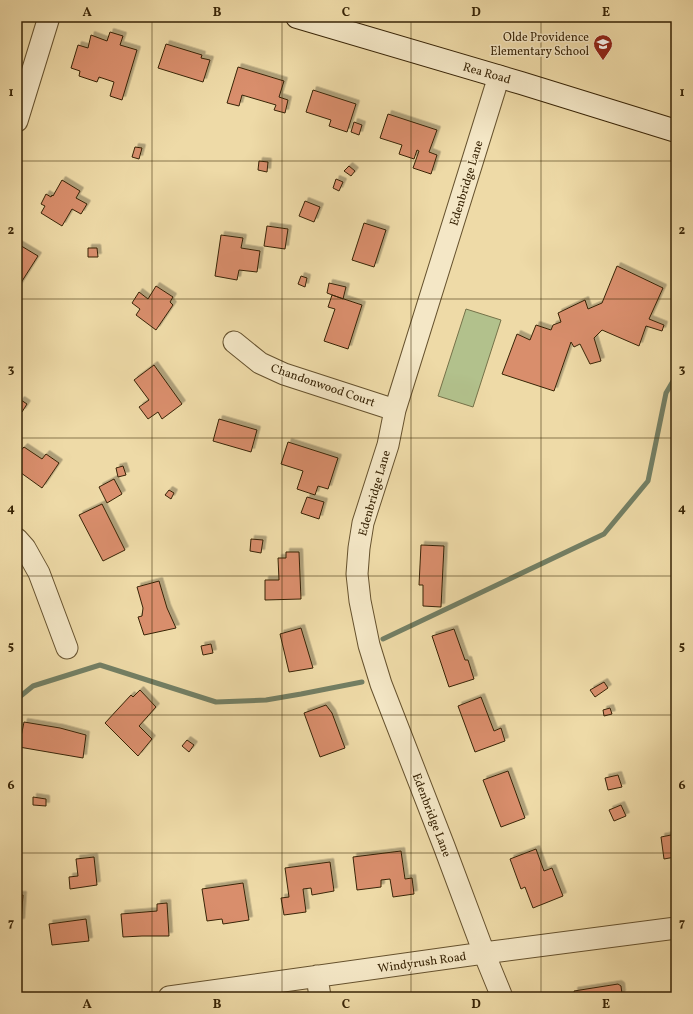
<svg xmlns="http://www.w3.org/2000/svg" width="693" height="1014" viewBox="0 0 693 1014" font-family="Vollkorn,serif">
<style>
.green{fill:#b2c18c;stroke:#757249}
.lines{fill:none;stroke-linecap:round;stroke-linejoin:round}
.stream{stroke:#737f64;stroke-width:5}
.building{fill:#d98e6c;stroke:#382406;filter:url(#shadow)}
.street-casing{stroke:#66522e;stroke-width:23}
.secondary-casing{stroke:#382406;stroke-width:24}
.street{stroke:#f4e7c6;stroke-width:21}
.secondary{stroke:#f4e7c6;stroke-width:22}
.grid{fill:none;stroke:#382406;stroke-width:1;stroke-opacity:0.55}
.labels{text-anchor:middle;stroke-width:3;stroke-linejoin:round;paint-order:stroke}
.poi-label{font-size:12px;fill:#382406;stroke:#f4e7c6;text-anchor:end}
.street-label{font-size:12px;fill:#382406;stroke:#f4e7c6}
.neatline{fill:none;stroke:#382406;stroke-width:1.5}
.grid-label{font-size:13px;text-anchor:middle;font-weight:bold;fill:#382406}
</style>
<defs>
<filter id="shadow"><feDropShadow dx="3.5" dy="-3.5" stdDeviation="0" flood-color="#0004"/></filter>
</defs>
<rect width="100%" height="100%" fill="#eedaa7"/>
<filter id="stains"><feTurbulence type="fractalNoise" baseFrequency=".005" numOctaves="4"/><feColorMatrix values="0 0 0 0 .2 0 0 0 0 .09 0 0 0 0 .02 0 0 0 .5 -.17"/></filter>
<radialGradient id="worn" r=".72"><stop offset=".6" stop-color="#630" stop-opacity="0"/><stop offset="1" stop-color="#630" stop-opacity=".3"/></radialGradient>
<path class="green" d="M 466,309 L 501,320 L 473,407 L 438,396 Z"/>
<g class="lines">
<path class="stream" d="M 383,639 L 604,534 L 648,481 L 666,393 L 676,376
M 17,699 L 33,686 L 100,665 L 216,702 L 266,700 L 301,694 L 362,682"/>
</g>
<path class="building" d="M 110,32 L 123,36 L 120,45 L 137,50 L 122,100 L 110,96 L 114,82 L 99,77 L 97,82 L 79,76 L 80,71 L 71,68 L 78,45 L 88,48 L 91,35 L 107,41 Z
M 166,44 L 202,55 L 201,58 L 210,60 L 203,82 L 158,68 Z
M 238,67 L 284,81 L 279,97 L 288,100 L 285,113 L 274,110 L 276,105 L 242,95 L 239,106 L 227,103 Z
M 313,90 L 356,104 L 347,132 L 329,126 L 331,120 L 306,112 Z
M 388,114 L 437,130 L 429,152 L 437,155 L 431,174 L 413,168 L 419,151 L 417,150 L 414,159 L 399,154 L 402,145 L 380,138 Z
M 354,122 L 362,125 L 359,135 L 351,132 Z
M 135,147 L 142,148 L 139,159 L 132,157 Z
M 259,161 L 268,162 L 267,172 L 258,170 Z
M 349,166 L 355,171 L 351,176 L 344,171 Z
M 336,179 L 343,182 L 339,191 L 333,188 Z
M 62,180 L 80,191 L 76,198 L 87,204 L 81,214 L 72,209 L 62,226 L 41,213 L 45,206 L 41,204 L 46,194 L 51,197 L 52,195 L 53,196 Z
M 305,201 L 320,207 L 314,222 L 299,216 Z
M 364,223 L 386,230 L 374,267 L 352,260 Z
M 267,226 L 288,229 L 285,249 L 264,246 Z
M 221,235 L 243,238 L 241,248 L 260,251 L 257,272 L 239,270 L 237,280 L 215,276 Z
M 18,244 L 38,256 L 17,289 L 17,245 Z
M 88,248 L 97,248 L 98,257 L 88,257 Z
M 617,266 L 663,288 L 649,319 L 664,325 L 662,331 L 646,326 L 639,346 L 602,330 L 594,338 L 601,361 L 590,364 L 580,344 L 574,347 L 571,342 L 554,391 L 502,374 L 517,334 L 530,340 L 536,325 L 551,330 L 553,325 L 561,322 L 558,313 L 585,300 L 588,309 L 602,303 Z
M 301,276 L 307,278 L 305,287 L 298,284 Z
M 329,283 L 346,287 L 343,299 L 327,293 Z
M 156,286 L 173,297 L 170,302 L 173,305 L 156,330 L 136,315 L 140,309 L 132,303 L 139,292 L 148,299 Z
M 332,295 L 362,305 L 348,349 L 324,341 L 335,309 L 328,307 Z
M 154,365 L 182,404 L 162,419 L 158,412 L 148,419 L 139,407 L 149,400 L 134,380 Z
M 21,400 L 27,404 L 22,412 L 17,408 L 17,405 Z
M 219,419 L 257,430 L 251,452 L 213,441 Z
M 288,442 L 338,458 L 328,489 L 318,486 L 315,495 L 297,489 L 303,471 L 281,464 Z
M 24,447 L 42,459 L 46,454 L 59,463 L 42,488 L 17,470 L 17,455 Z
M 123,466 L 126,475 L 118,477 L 116,468 Z
M 114,479 L 122,494 L 107,503 L 99,487 Z
M 169,490 L 174,493 L 171,499 L 165,495 Z
M 307,497 L 324,502 L 319,519 L 301,513 Z
M 102,504 L 125,550 L 103,561 L 79,515 Z
M 251,539 L 263,540 L 261,553 L 250,551 Z
M 421,545 L 444,546 L 441,607 L 423,606 L 423,585 L 419,585 Z
M 286,552 L 299,552 L 301,599 L 265,600 L 265,580 L 279,580 L 278,558 L 286,558 Z
M 159,581 L 167,608 L 176,628 L 144,635 L 138,617 L 142,616 L 143,608 L 137,587 Z
M 301,628 L 313,668 L 289,672 L 280,634 Z
M 454,629 L 465,660 L 468,660 L 474,679 L 449,687 L 432,636 Z
M 211,644 L 213,653 L 203,655 L 201,646 Z
M 604,682 L 608,688 L 595,697 L 590,690 Z
M 140,690 L 156,707 L 139,726 L 152,739 L 138,756 L 105,723 L 131,695 L 133,697 Z
M 481,697 L 494,731 L 501,728 L 505,741 L 475,752 L 458,706 Z
M 326,705 L 332,713 L 345,748 L 320,757 L 304,713 Z
M 610,708 L 612,714 L 604,716 L 603,710 Z
M 24,722 L 60,728 L 86,735 L 83,758 L 19,747 Z
M 187,740 L 194,745 L 189,752 L 182,746 Z
M 508,771 L 525,818 L 501,827 L 483,780 Z
M 618,775 L 622,787 L 608,790 L 605,778 Z
M 33,797 L 46,799 L 46,806 L 33,805 Z
M 621,805 L 626,816 L 614,821 L 609,810 Z
M 676,834 L 676,862 L 675,862 L 675,857 L 664,859 L 661,837 Z
M 536,849 L 544,871 L 552,868 L 563,896 L 533,908 L 525,887 L 521,889 L 510,859 Z
M 401,851 L 405,879 L 412,878 L 414,894 L 393,897 L 390,879 L 381,880 L 381,887 L 357,890 L 353,857 Z
M 94,857 L 97,885 L 70,889 L 69,877 L 78,876 L 76,859 Z
M 330,862 L 334,891 L 312,895 L 311,888 L 303,889 L 306,912 L 284,915 L 281,898 L 289,897 L 285,868 Z
M 243,883 L 249,920 L 223,924 L 222,919 L 207,921 L 202,889 Z
M 17,895 L 23,895 L 21,922 L 17,922 Z
M 167,903 L 169,936 L 142,936 L 123,937 L 121,914 L 157,911 L 157,904 Z
M 86,919 L 89,941 L 52,945 L 49,924 Z
M 618,984 L 621,986 L 622,994 L 619,997 L 575,997 L 574,991 Z"/>
<g class="lines">
<defs>
<path id="street" d="M 499,76 L 395,410 L 388,445 L 363,523 L 359,548 L 357,574 L 360,601 L 369,645 L 381,684 L 444,846 L 484,953 L 502,997
M 17,121 L 49,17
M 234,342 L 260,363 L 284,374 L 395,410
M 17,539 L 25,548 L 39,573 L 67,648
M 317,976 L 320,997
M 169,997 L 484,953 L 676,928"/>
<path id="secondary" d="M 297,17 L 521,83 L 676,131"/>
</defs>
<use href="#street" class="street-casing"/>
<use href="#secondary" class="secondary-casing"/>
<use href="#street" class="street"/>
<use href="#secondary" class="secondary"/>
</g>
<path class="grid" d="M 152,17 L 152,997M 282,17 L 282,997M 411,17 L 411,997M 541,17 L 541,997M 17,161 L 676,161M 17,299 L 676,299M 17,438 L 676,438M 17,576 L 676,576M 17,715 L 676,715M 17,853 L 676,853"/>
<defs>
<symbol id="school-pin" viewBox="-11 -11 22 30"><path d="M0 17L-7.5 6A9.5 9.5 0 1 1 7.5 6Z" fill="#8f2418" stroke="#f4e7c6"/><path d="M0-5L7-2L0 1L-7-2ZM-4 1L0 2.5L4 1V4Q0 6-4 4Z" fill="#fff"/></symbol>
</defs>
<g fill-rule="evenodd">
<use href="#school-pin" x="592" y="33" width="22" height="30"/>
</g>
<g class="labels">
<g class="poi-label">
<text x="589" y="41">Olde Providence<tspan x="589" dy="14">Elementary School</tspan></text>
</g>
<g class="street-label">
<text transform="translate(487 73) rotate(16)" y="4">Rea Road</text>
<text transform="translate(466 183) rotate(-73)" y="4">Edenbridge Lane</text>
<text transform="translate(323 385) rotate(19)" y="4">Chandonwood Court</text>
<text transform="translate(374 493) rotate(-74)" y="4">Edenbridge Lane</text>
<text transform="translate(432 815) rotate(69)" y="4">Edenbridge Lane</text>
<text transform="translate(422 962) rotate(-8)" y="4">Windyrush Road</text>
</g>
</g>
<rect width="693" height="1014" fill="none" stroke="#eedaa7" stroke-width="44"/>
<rect x="22" y="22" width="649" height="970" class="neatline"/>
<g class="grid-label">
<text x="87" y="16">A</text>
<text x="217" y="16">B</text>
<text x="346" y="16">C</text>
<text x="476" y="16">D</text>
<text x="606" y="16">E</text>
<text x="11" y="96">1</text>
<text x="682" y="96">1</text>
<text x="11" y="234">2</text>
<text x="682" y="234">2</text>
<text x="11" y="373">3</text>
<text x="682" y="373">3</text>
<text x="11" y="512">4</text>
<text x="682" y="512">4</text>
<text x="11" y="650">5</text>
<text x="682" y="650">5</text>
<text x="11" y="789">6</text>
<text x="682" y="789">6</text>
<text x="11" y="927">7</text>
<text x="682" y="927">7</text>
<text x="87" y="1008">A</text>
<text x="217" y="1008">B</text>
<text x="346" y="1008">C</text>
<text x="476" y="1008">D</text>
<text x="606" y="1008">E</text>
</g>
<rect width="100%" height="100%" filter="url(#stains)"/>
<rect width="100%" height="100%" fill="url(#worn)"/>
</svg>
